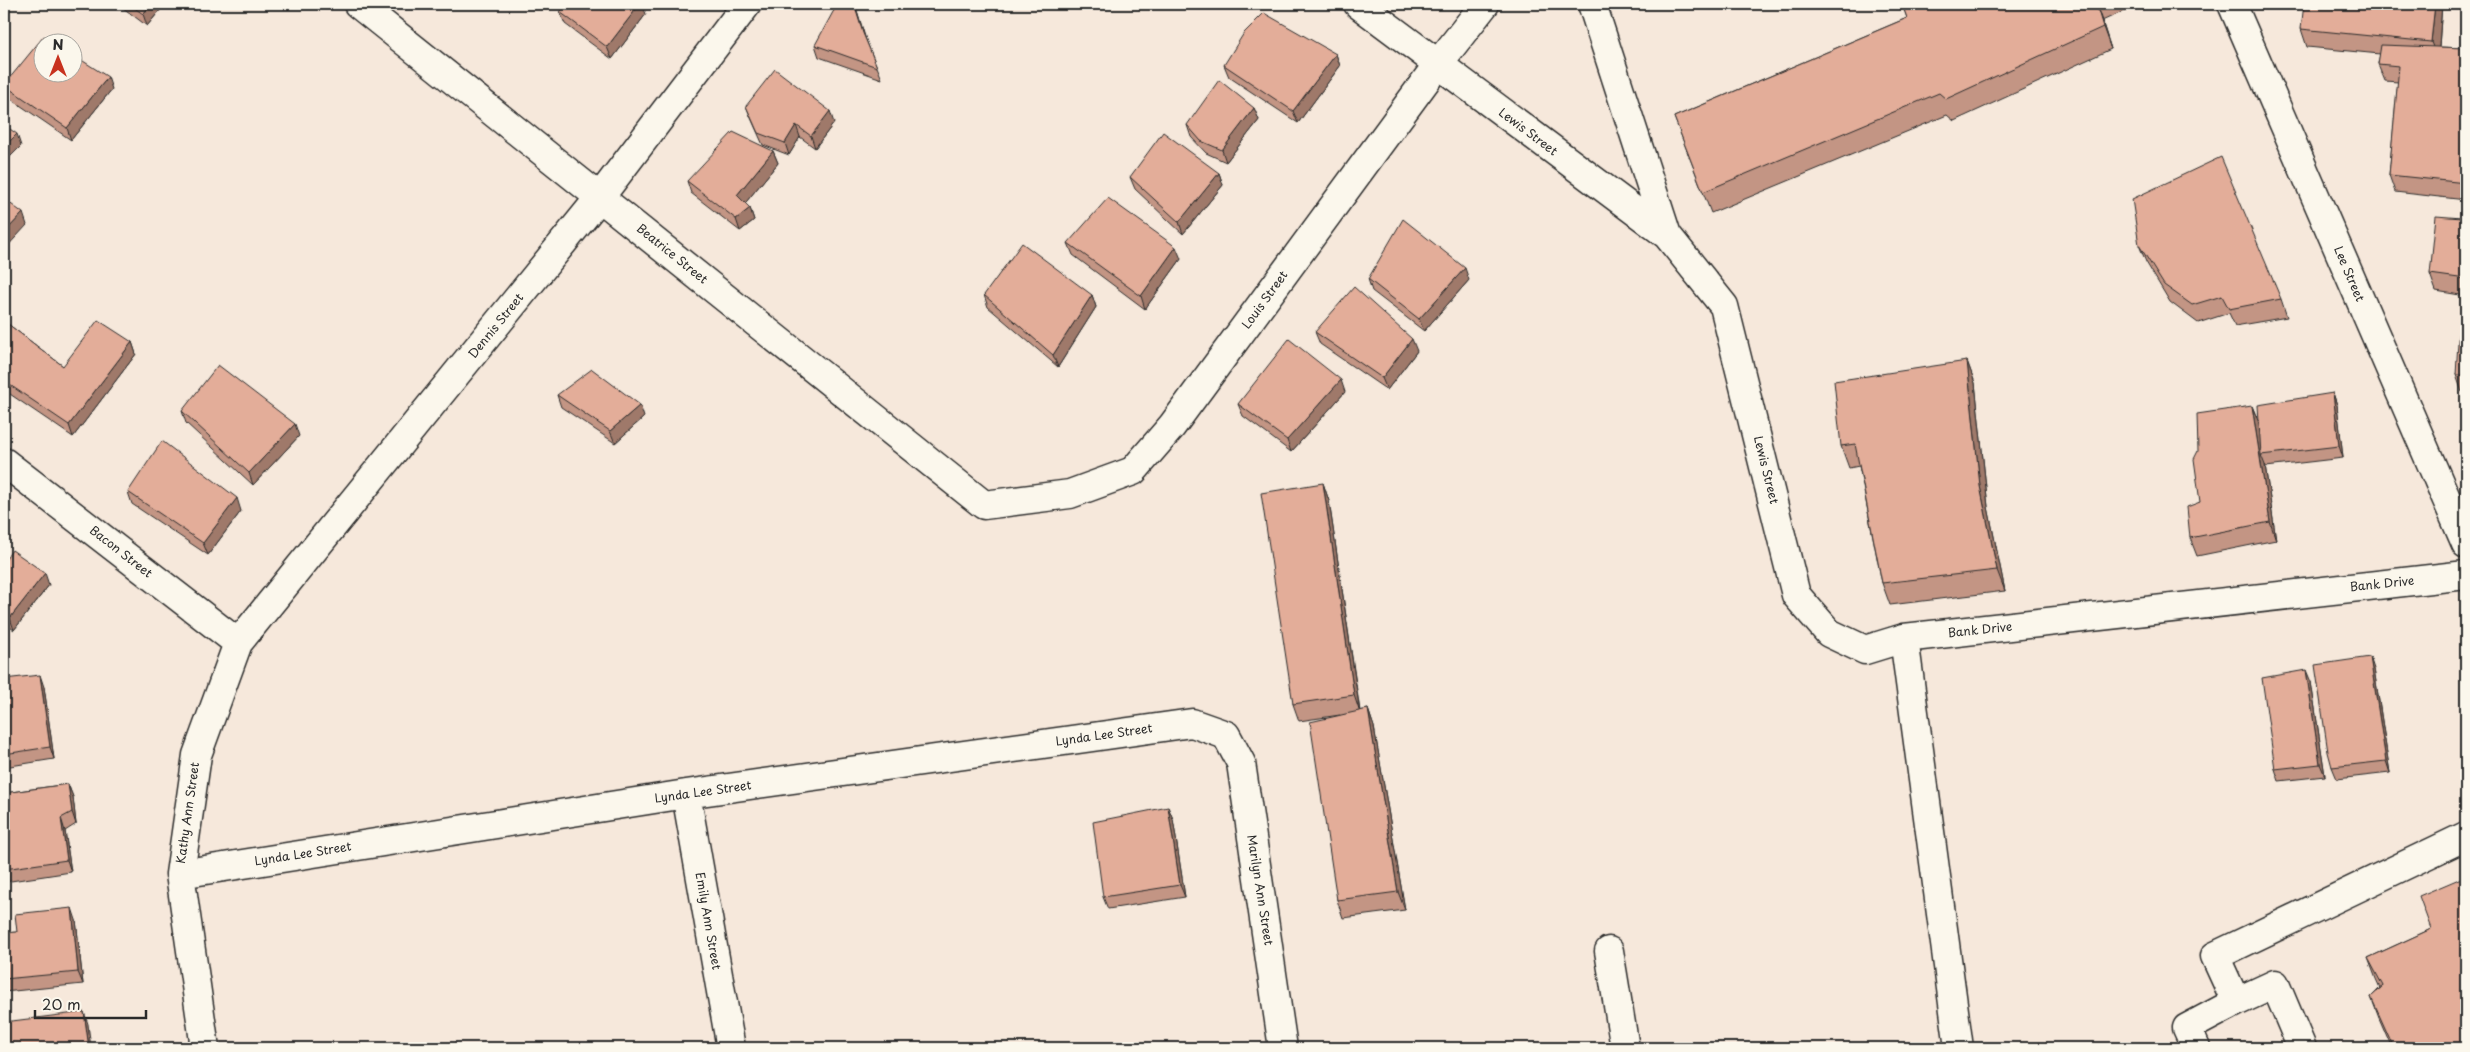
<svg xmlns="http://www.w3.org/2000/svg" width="2470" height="1052" viewBox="0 0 2470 1052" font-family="'Playpen Sans',sans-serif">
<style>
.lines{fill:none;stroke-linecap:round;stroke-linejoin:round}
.minor-casing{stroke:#2b2b2b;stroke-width:31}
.major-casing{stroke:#2b2b2b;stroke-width:31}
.minor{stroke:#fbf7ec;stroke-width:28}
.major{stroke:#fbf7ec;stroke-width:28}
.wall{fill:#c39584;stroke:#2b2b2b}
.shaded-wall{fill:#9f796b;stroke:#2b2b2b}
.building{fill:#e3ad99;stroke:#2b2b2b}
.labels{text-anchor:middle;stroke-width:4;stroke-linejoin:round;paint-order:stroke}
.street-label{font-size:12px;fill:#2b2b2b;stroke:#fbf7ec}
</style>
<rect width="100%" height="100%" fill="#f6e8db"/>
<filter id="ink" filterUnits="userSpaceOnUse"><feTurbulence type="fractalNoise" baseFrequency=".02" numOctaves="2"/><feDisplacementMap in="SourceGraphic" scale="10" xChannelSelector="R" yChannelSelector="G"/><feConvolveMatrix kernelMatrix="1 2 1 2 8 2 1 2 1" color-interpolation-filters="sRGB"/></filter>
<g filter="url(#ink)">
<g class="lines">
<defs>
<path id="minor" d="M 358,4 L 984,505 L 1070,494 L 1133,471 L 1172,426 L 1438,64 L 1485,4
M 1358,4 L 1667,235
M 1592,4 L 1667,235 L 1724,306 L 1796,595 L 1829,633 L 1865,650 L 1904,638 L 2466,575
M 4,462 L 238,643
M 1904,638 L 1959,1048
M 686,794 L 731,1048
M 180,874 L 686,794 L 1192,723 L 1226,735 L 1241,763 L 1283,1048
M 1609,951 L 1625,1048
M 2236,1002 L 2275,984 L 2302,1048
M 205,1048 L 180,874 L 197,755 L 238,643 L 600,197 L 747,4
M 2196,1048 L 2187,1028 L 2236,1002 L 2215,956 L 2466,836"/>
<path id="major" d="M 2232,4 L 2466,544"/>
</defs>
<use href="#minor" class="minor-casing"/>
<use href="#major" class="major-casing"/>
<use href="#minor" class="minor"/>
<use href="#major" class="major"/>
</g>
<path class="wall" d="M 118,4 L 165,4 L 147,26 Z
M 855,4 L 866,40 L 882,79 L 819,57 L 815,45 Z
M 1902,4 L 2131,4 L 2133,7 L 2102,21 L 2111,49 L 1954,121 L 1947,115 L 1711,213 L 1674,117 L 1907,18 Z
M 2442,4 L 2439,47 L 2466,48 L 2466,200 L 2395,192 L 2389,175 L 2398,82 L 2385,81 L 2378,64 L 2380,54 L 2307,47 L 2301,29 Z
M 560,12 L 646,14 L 612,59 L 565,24 Z
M 1336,54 L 1340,66 L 1298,123 L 1229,77 L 1224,65 Z
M 4,84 L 112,89 L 71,140 L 8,97 Z
M 746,106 L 834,123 L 815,148 L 800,137 L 789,155 L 763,145 L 751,118 Z
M 1254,108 L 1259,120 L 1226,162 L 1206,153 L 1191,137 L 1187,125 Z
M 773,151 L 778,163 L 745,203 L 750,208 L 754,220 L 740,231 L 691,193 L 687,181 Z
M 1219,173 L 1223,185 L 1183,234 L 1135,189 L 1130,177 Z
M 2464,222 L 2466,222 L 2466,296 L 2436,291 L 2430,274 Z
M 1068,243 L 1181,259 L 1145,309 L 1073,255 Z
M 2139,245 L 2281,299 L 2287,317 L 2235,326 L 2229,313 L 2198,323 L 2170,302 L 2146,262 Z
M 1368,279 L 1469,280 L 1424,331 L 1372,291 Z
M 984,295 L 1092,295 L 1096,307 L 1058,367 L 988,307 Z
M 4,321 L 63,366 L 132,342 L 136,354 L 73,437 L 4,390 Z
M 2466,325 L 2466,392 L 2462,392 L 2456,375 Z
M 1315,332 L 1417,351 L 1387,390 L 1320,344 Z
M 1967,361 L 1975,383 L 1988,507 L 2005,591 L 1890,605 L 1882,583 L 1859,466 L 1849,468 L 1841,446 Z
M 1345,392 L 1291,452 L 1243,416 L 1238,404 Z
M 2333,393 L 2337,405 L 2343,458 L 2266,467 L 2265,465 L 2276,540 L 2197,556 L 2190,538 L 2200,502 L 2252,406 L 2259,423 L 2260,429 Z
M 557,395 L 644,417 L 615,443 L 561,407 Z
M 182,411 L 299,436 L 253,485 L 186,423 Z
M 1323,483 L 1329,501 L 1360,711 L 1368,709 L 1374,727 L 1405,910 L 1343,918 L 1337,900 L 1340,715 L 1299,721 L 1293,704 Z
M 128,492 L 241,511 L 208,555 L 132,504 Z
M 4,562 L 49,585 L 14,630 L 4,623 Z
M 2374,669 L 2390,773 L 2337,779 L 2332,767 Z
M 4,679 L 44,687 L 54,759 L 4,767 Z
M 2311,682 L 2325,776 L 2279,781 L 2275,769 Z
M 68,784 L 73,797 L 76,824 L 65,831 L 71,872 L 4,882 L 4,793 Z
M 1168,807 L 1173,819 L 1185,897 L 1108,909 L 1103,897 Z
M 2466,876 L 2466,1048 L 2392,1048 L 2379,1018 L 2371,997 L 2380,988 L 2376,979 L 2368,958 L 2431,929 Z
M 76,920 L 83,984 L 4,992 L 4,933 L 17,932 Z"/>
<path class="shaded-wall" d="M 151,4 L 165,4 L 147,26 L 143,14 Z
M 640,4 L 642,4 L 646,14 L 612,59 L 607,47 Z
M 854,4 L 855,4 L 867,45 L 863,33 Z
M 2096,4 L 2102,21 L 2111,49 L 2103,27 Z
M 2435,4 L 2442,4 L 2438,60 L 2431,42 Z
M 1336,54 L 1340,66 L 1298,123 L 1293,111 Z
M 108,77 L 112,89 L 71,140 L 67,128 Z
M 1254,108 L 1259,120 L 1226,162 L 1222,150 Z
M 830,111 L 834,123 L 815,148 L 811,136 Z
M 796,125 L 800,137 L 789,155 L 785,143 Z
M 17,134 L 21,146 L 4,163 L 4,147 Z
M 773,151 L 778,163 L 742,207 L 737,195 Z
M 1219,173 L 1223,185 L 1183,234 L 1179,222 Z
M 750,208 L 754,220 L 740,231 L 736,219 Z
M 23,213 L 27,225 L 4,250 L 4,233 Z
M 1176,247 L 1181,259 L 1145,309 L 1141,296 Z
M 1465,268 L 1469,280 L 1424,331 L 1419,319 Z
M 1092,295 L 1096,307 L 1058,367 L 1053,355 Z
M 1412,339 L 1417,351 L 1387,390 L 1382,378 Z
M 132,342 L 136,354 L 73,437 L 69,425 Z
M 1967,361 L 1975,383 L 1988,507 L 2005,591 L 1997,570 L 1980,486 Z
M 1341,380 L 1345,392 L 1291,452 L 1287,440 Z
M 2333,393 L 2337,405 L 2343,458 L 2339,446 Z
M 640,405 L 644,417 L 615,443 L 610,431 Z
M 2252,406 L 2259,423 L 2263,454 L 2261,455 L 2265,465 L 2276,540 L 2270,522 Z
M 295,424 L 299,436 L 253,485 L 249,473 Z
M 1323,483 L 1329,501 L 1360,713 L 1354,695 Z
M 237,498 L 241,511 L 208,555 L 203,543 Z
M 45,573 L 49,585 L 14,630 L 10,618 Z
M 2370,657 L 2374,669 L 2390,773 L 2386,761 Z
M 2306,670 L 2311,682 L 2325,776 L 2320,764 Z
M 40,675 L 44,687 L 54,759 L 50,747 Z
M 1368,709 L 1374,727 L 1405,910 L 1398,892 Z
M 68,784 L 73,797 L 76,824 L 72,812 Z
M 1168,807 L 1173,819 L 1185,897 L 1180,885 Z
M 61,818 L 65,831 L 71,872 L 67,860 Z
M 72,908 L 76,920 L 83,984 L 78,972 Z
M 84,1012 L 88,1024 L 91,1048 L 89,1048 Z"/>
<path class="building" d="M 129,4 L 151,4 L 143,14 Z
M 566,4 L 640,4 L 607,47 L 560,12 Z
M 839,4 L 854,4 L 863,33 L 877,67 L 815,45 L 833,12 Z
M 1902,4 L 2096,4 L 2103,27 L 1946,99 L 1939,93 L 1703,192 L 1674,117 L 1907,18 Z
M 2304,4 L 2435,4 L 2431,42 L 2301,29 Z
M 1264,13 L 1336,54 L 1293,111 L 1224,65 L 1244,33 Z
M 44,36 L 54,42 L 42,42 L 42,72 L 72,72 L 72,54 L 108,77 L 67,128 L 4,85 Z
M 2381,45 L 2466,48 L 2466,183 L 2389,175 L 2399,66 L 2378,64 Z
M 775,69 L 830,111 L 811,136 L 796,125 L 785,143 L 758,133 L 746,106 Z
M 1219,80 L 1254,108 L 1222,150 L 1201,141 L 1187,125 Z
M 4,125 L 17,134 L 4,147 Z
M 733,132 L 773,151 L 737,195 L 750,208 L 736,219 L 687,181 Z
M 1163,132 L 1219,173 L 1179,222 L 1130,177 Z
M 2221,157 L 2281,299 L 2229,309 L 2222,296 L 2192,305 L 2164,285 L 2139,245 L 2132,199 Z
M 1108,198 L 1176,247 L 1141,296 L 1068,243 Z
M 4,199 L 23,213 L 4,233 Z
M 2436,216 L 2462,218 L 2462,222 L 2466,222 L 2466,279 L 2430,274 Z
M 1403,219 L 1465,268 L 1419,319 L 1368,279 Z
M 1022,243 L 1092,295 L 1053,355 L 984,295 Z
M 1354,287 L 1412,339 L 1382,378 L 1315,332 Z
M 98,320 L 132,342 L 69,425 L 4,381 L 4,321 L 63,366 Z
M 2459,325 L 2466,325 L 2466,375 L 2456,375 Z
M 1289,339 L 1341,380 L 1287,440 L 1238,404 Z
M 1967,361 L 1980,486 L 1997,570 L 1882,583 L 1855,444 L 1841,446 L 1834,381 Z
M 218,365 L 295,424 L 249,473 L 182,411 Z
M 592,369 L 640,405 L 610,431 L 557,395 Z
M 2333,393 L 2339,446 L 2261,455 L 2258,405 Z
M 2252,406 L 2270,522 L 2190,538 L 2187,507 L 2200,502 L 2194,459 L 2198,451 L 2197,414 Z
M 162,441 L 237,498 L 203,543 L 128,492 Z
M 1323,483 L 1354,695 L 1293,704 L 1261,493 Z
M 12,550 L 45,573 L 10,618 L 4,614 L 4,562 Z
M 2370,657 L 2386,761 L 2332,767 L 2328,752 L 2315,665 Z
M 2306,670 L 2320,764 L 2275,769 L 2262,678 Z
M 40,675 L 50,747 L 4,754 L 4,679 Z
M 1368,709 L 1398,892 L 1337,900 L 1310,722 Z
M 68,784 L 72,812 L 61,818 L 67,860 L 4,869 L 4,793 Z
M 1168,807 L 1180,885 L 1103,897 L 1093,822 Z
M 2466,876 L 2466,1048 L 2394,1048 L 2371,997 L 2383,986 L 2368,958 L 2431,929 L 2419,896 Z
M 72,908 L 78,972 L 4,979 L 4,933 L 17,932 L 15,914 Z
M 84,1012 L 89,1048 L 4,1048 L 4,1022 Z"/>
</g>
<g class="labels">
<g class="street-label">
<text transform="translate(1528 132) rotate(37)" y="4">Lewis Street</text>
<text transform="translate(672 254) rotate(39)" y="4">Beatrice Street</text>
<text transform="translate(2349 274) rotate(67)" y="4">Lee Street</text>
<text transform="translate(1265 300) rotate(-54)" y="4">Louis Street</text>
<text transform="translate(496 326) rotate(-51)" y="4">Dennis Street</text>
<text transform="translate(1766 470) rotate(76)" y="4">Lewis Street</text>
<text transform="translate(121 552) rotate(38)" y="4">Bacon Street</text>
<text transform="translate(2382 584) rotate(-6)" y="4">Bank Drive</text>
<text transform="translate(1980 630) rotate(-6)" y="4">Bank Drive</text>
<text transform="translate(1104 735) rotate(-8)" y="4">Lynda Lee Street</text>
<text transform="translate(703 792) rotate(-8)" y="4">Lynda Lee Street</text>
<text transform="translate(188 813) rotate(-82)" y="4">Kathy Ann Street</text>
<text transform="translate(303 854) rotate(-9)" y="4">Lynda Lee Street</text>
<text transform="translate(1260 890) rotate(81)" y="4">Marilyn Ann Street</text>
<text transform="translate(708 921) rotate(80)" y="4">Emily Ann Street</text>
</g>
</g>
<rect width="2470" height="1052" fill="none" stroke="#fbf7ec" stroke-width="20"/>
<rect x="10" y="10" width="2450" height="1032" fill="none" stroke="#2b2b2b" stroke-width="2" filter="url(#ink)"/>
<g transform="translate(58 58)"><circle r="24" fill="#fbf7ec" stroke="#a8a59f"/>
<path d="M0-4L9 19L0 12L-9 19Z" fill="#c8321e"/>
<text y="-8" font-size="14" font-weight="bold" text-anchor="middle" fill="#2b2b2b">N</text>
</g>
<path d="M35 1010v8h111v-8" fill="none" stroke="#2b2b2b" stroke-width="2.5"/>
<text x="42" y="1010" font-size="15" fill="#2b2b2b" stroke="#fbf7ec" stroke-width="4" paint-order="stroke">20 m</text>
</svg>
